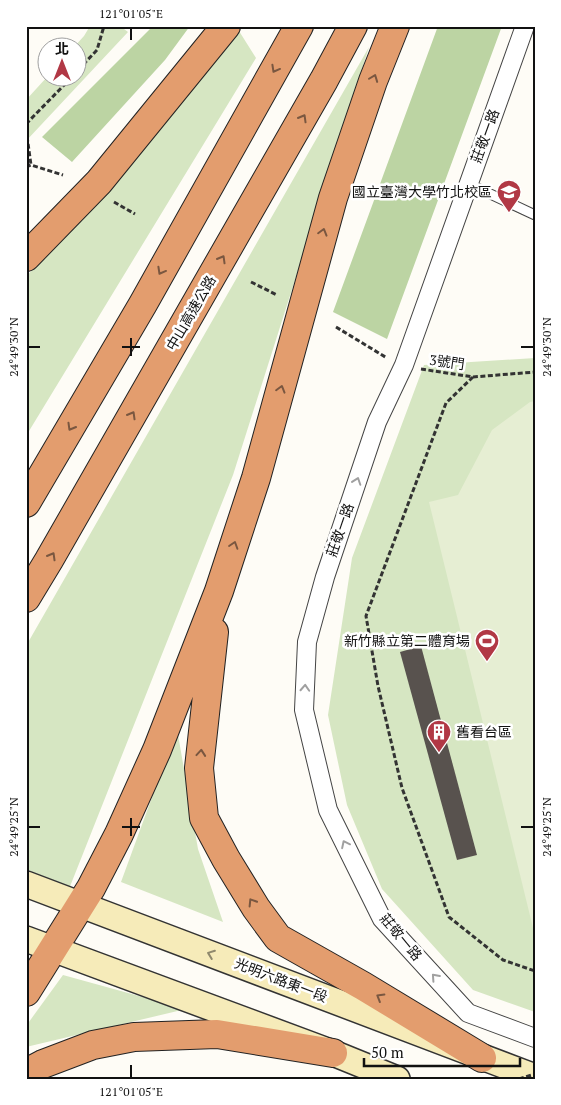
<svg xmlns="http://www.w3.org/2000/svg" width="561" height="1105" viewBox="0 0 561 1105" font-family="'PT Serif','Noto Sans TC',serif">
<style>
.green{fill:#d6e6c2}
.forest{fill:#bcd4a3}
.pitch{fill:#e6eed3}
.building{fill:#58524e}
.lines{fill:none;stroke-linecap:round;stroke-linejoin:round}
.lane-casing{stroke:#444;stroke-width:11}
.street-casing{stroke:#444;stroke-width:20}
.secondary-casing{stroke:#333;stroke-width:28}
.highway-casing{stroke:#222;stroke-width:30}
.path{stroke:#333;stroke-width:3;stroke-dasharray:5 2.5;stroke-linecap:butt}
.lane{stroke:#fff;stroke-width:9}
.street{stroke:#fff;stroke-width:18}
.secondary{stroke:#f6ebb9;stroke-width:25}
.highway{stroke:#e39d6e;stroke-width:28}
.path-bridge{stroke:#333;stroke-width:3;stroke-dasharray:5 2.5;stroke-linecap:butt}
.oneway{stroke:#7a5740}
.oneway2{stroke:#a0a0a0}
.oneway3{stroke:#8f896d}
.ticks{fill:none;stroke:#111;stroke-width:2}
.labels{text-anchor:middle;stroke-width:5;stroke-linejoin:round;paint-order:stroke}
.street-label{font-size:14px;fill:#111;stroke:#fff}
.poi-label{font-size:14px;fill:#111;stroke:#fff;text-anchor:end}
.neatline{fill:none;stroke:#111;stroke-width:2}
.ticks-label{font-size:12px;text-anchor:middle;fill:#111}
</style>
<rect width="100%" height="100%" fill="#fefcf6"/>
<path class="green" d="M 90,26 L 120,26 L 128,32 L 26,141 L 26,100 L 47,77 L 78,78 L 78,48 L 74,47 L 84,36 Z
M 239,31 L 256,58 L 26,436 L 26,277 Z
M 369,47 L 233,475 L 69,889 L 26,869 L 26,646 Z
M 535,358 L 535,1012 L 473,990 L 382,889 L 347,805 L 328,715 L 352,558 L 424,365 Z
M 177,729 L 198,849 L 223,922 L 121,882 Z
M 63,975 L 186,1009 L 26,1047 L 26,1026 Z"/>
<path class="forest" d="M 153,26 L 190,26 L 165,60 L 72,162 L 42,137 Z
M 438,26 L 502,26 L 387,339 L 333,312 Z"/>
<path class="pitch" d="M 535,401 L 535,927 L 533,928 L 429,502 L 458,495 L 492,430 L 530,402 Z"/>
<path class="building" d="M 421,646 L 477,855 L 457,860 L 400,652 Z"/>
<g class="lines">
<defs>
<path id="lane" d="M 469,184 L 535,215"/>
<path id="street" d="M 525,26 L 404,365 L 377,422 L 325,577 L 307,642 L 304,710 L 328,810 L 382,919 L 468,1013 L 535,1038"/>
<path id="secondary" d="M 26,884 L 535,1077
M 26,939 L 333,1053 L 397,1079"/>
<path id="highway" d="M 26,257 L 99,182 L 226,26
M 26,503 L 143,304 L 299,26
M 26,598 L 49,560 L 324,80 L 353,26
M 214,632 L 199,768 L 204,818 L 226,859 L 256,908 L 278,938 L 363,986 L 482,1058
M 26,992 L 91,888 L 119,834 L 157,750 L 219,591 L 256,478 L 333,198 L 373,81 L 395,26
M 26,1073 L 43,1064 L 93,1045 L 134,1037 L 217,1034 L 333,1053"/>
</defs>
<use href="#lane" class="lane-casing"/>
<use href="#street" class="street-casing"/>
<use href="#secondary" class="secondary-casing"/>
<use href="#highway" class="highway-casing"/>
<path class="path" d="M 78,70 L 97,50 L 104,26
M 26,124 L 71,78
M 26,129 L 31,165
M 26,167 L 31,165 L 63,175
M 114,202 L 135,214
M 251,282 L 277,295
M 336,327 L 387,358
M 421,369 L 473,377 L 535,372
M 473,377 L 446,403 L 366,616 L 378,686 L 402,788 L 449,917 L 503,960 L 535,971"/>
<use href="#lane" class="lane"/>
<use href="#street" class="street"/>
<use href="#secondary" class="secondary"/>
<use href="#highway" class="highway"/>
<path class="path-bridge" d="M 519,1079 L 535,1074"/>
</g>
<defs><path id="oneway-chevron" d="M-2-3.5L2.5 0L-2 3.5" fill="none" stroke-width="1.6" stroke-linecap="round" stroke-linejoin="round" transform="scale(1.25)"/></defs>
<g class="oneway">
<use href="#oneway-chevron" transform="translate(275 69) rotate(119)"/>
<use href="#oneway-chevron" transform="translate(374 78) rotate(-69)"/>
<use href="#oneway-chevron" transform="translate(303 118) rotate(-60)"/>
<use href="#oneway-chevron" transform="translate(323 232) rotate(-74)"/>
<use href="#oneway-chevron" transform="translate(222 259) rotate(-60)"/>
<use href="#oneway-chevron" transform="translate(161 271) rotate(119)"/>
<use href="#oneway-chevron" transform="translate(281 389) rotate(-74)"/>
<use href="#oneway-chevron" transform="translate(132 415) rotate(-60)"/>
<use href="#oneway-chevron" transform="translate(71 427) rotate(120)"/>
<use href="#oneway-chevron" transform="translate(234 545) rotate(-72)"/>
<use href="#oneway-chevron" transform="translate(52 556) rotate(-60)"/>
<use href="#oneway-chevron" transform="translate(201 753) rotate(-85)"/>
<use href="#oneway-chevron" transform="translate(252 902) rotate(-122)"/>
<use href="#oneway-chevron" transform="translate(380 997) rotate(-149)"/>
</g>
<g class="oneway2">
<use href="#oneway-chevron" transform="translate(357 481) rotate(-71)"/>
<use href="#oneway-chevron" transform="translate(305 688) rotate(-87)"/>
<use href="#oneway-chevron" transform="translate(345 844) rotate(-116)"/>
<use href="#oneway-chevron" transform="translate(435 977) rotate(-132)"/>
</g>
<use class="oneway3" href="#oneway-chevron" transform="translate(211 954) rotate(-159)"/>
<path class="ticks" d="M 131,28 L 131,40M 131,338 L 131,356M 28,347 L 40,347M 122,347 L 140,347M 521,347 L 534,347M 131,818 L 131,836M 28,827 L 40,827M 122,827 L 140,827M 521,827 L 534,827M 131,1065 L 131,1078"/>
<defs>
<symbol id="university-pin" viewBox="-11 -11 22 30"><path d="M0 17L-7.5 6A9.5 9.5 0 1 1 7.5 6Z" fill="#b13845" stroke="#fff"/><path d="M0-5L7-2L0 1L-7-2ZM-4 1L0 2.5L4 1V4Q0 6-4 4Z" fill="#fff"/></symbol>
<symbol id="stadium-pin" viewBox="-11 -11 22 30"><path d="M0 17L-7.5 6A9.5 9.5 0 1 1 7.5 6Z" fill="#b13845" stroke="#fff"/><path d="M0-5a6.5 5 0 1 0 0 10a6.5 5 0 1 0 0-10ZM-3.5-1.8h7v3.6h-7Z" fill="#fff"/></symbol>
<symbol id="building-pin" viewBox="-11 -11 22 30"><path d="M0 17L-7.5 6A9.5 9.5 0 1 1 7.5 6Z" fill="#b13845" stroke="#fff"/><path d="M-4-6H4V6H1V3H-1V6H-4ZM-2.5-4.3h1.7v1.8h-1.7ZM.8-4.3h1.7v1.8H.8ZM-2.5-1h1.7V.8h-1.7ZM.8-1h1.7V.8H.8Z" fill="#fff"/></symbol>
</defs>
<g fill-rule="evenodd">
<use href="#university-pin" x="495" y="178" width="28" height="38"/>
<use href="#stadium-pin" x="473" y="627" width="28" height="38"/>
<use href="#building-pin" x="425" y="718" width="28" height="38"/>
</g>
<g class="labels">
<g class="street-label">
<text transform="translate(485 136) rotate(-70)" y="5">莊敬一路</text>
<text transform="translate(191 313) rotate(-60)" y="5">中山高速公路</text>
<text transform="translate(447 362) rotate(8)" y="5">3號門</text>
<text transform="translate(340 530) rotate(-71)" y="5">莊敬一路</text>
<text transform="translate(401 937) rotate(50)" y="5">莊敬一路</text>
<text transform="translate(281 980) rotate(21)" y="5">光明六路東一段</text>
</g>
<g class="poi-label">
<text x="492" y="197">國立臺灣大學竹北校區</text>
<text x="470" y="646">新竹縣立第二體育場</text>
<text x="456" y="737" text-anchor="start">舊看台區</text>
</g>
</g>
<rect width="561" height="1105" fill="none" stroke="#ffffff" stroke-width="55"/>
<g transform="translate(62 62)"><circle r="24" fill="#ffffff" stroke="#a0a0a0"/>
<path d="M0-4L9 19L0 12L-9 19Z" fill="#b13845"/>
<text y="-8" font-size="14" font-weight="bold" text-anchor="middle" fill="#111111">北</text>
</g>
<path d="M364 1058v8h156v-8" fill="none" stroke="#111111" stroke-width="2.5"/>
<text x="371" y="1058" font-size="15" fill="#111111" stroke="#ffffff" stroke-width="4" paint-order="stroke">50 m</text>
<rect x="28" y="28" width="506" height="1050" class="neatline"/>
<g class="ticks-label">
<text x="131" y="18">121°01'05"E</text>
<text transform="translate(14 347) rotate(-90)" y="4">24°49'30"N</text>
<text transform="translate(547 347) rotate(-90)" y="4">24°49'30"N</text>
<text transform="translate(14 827) rotate(-90)" y="4">24°49'25"N</text>
<text transform="translate(547 827) rotate(-90)" y="4">24°49'25"N</text>
<text x="131" y="1096">121°01'05"E</text>
</g>
</svg>
